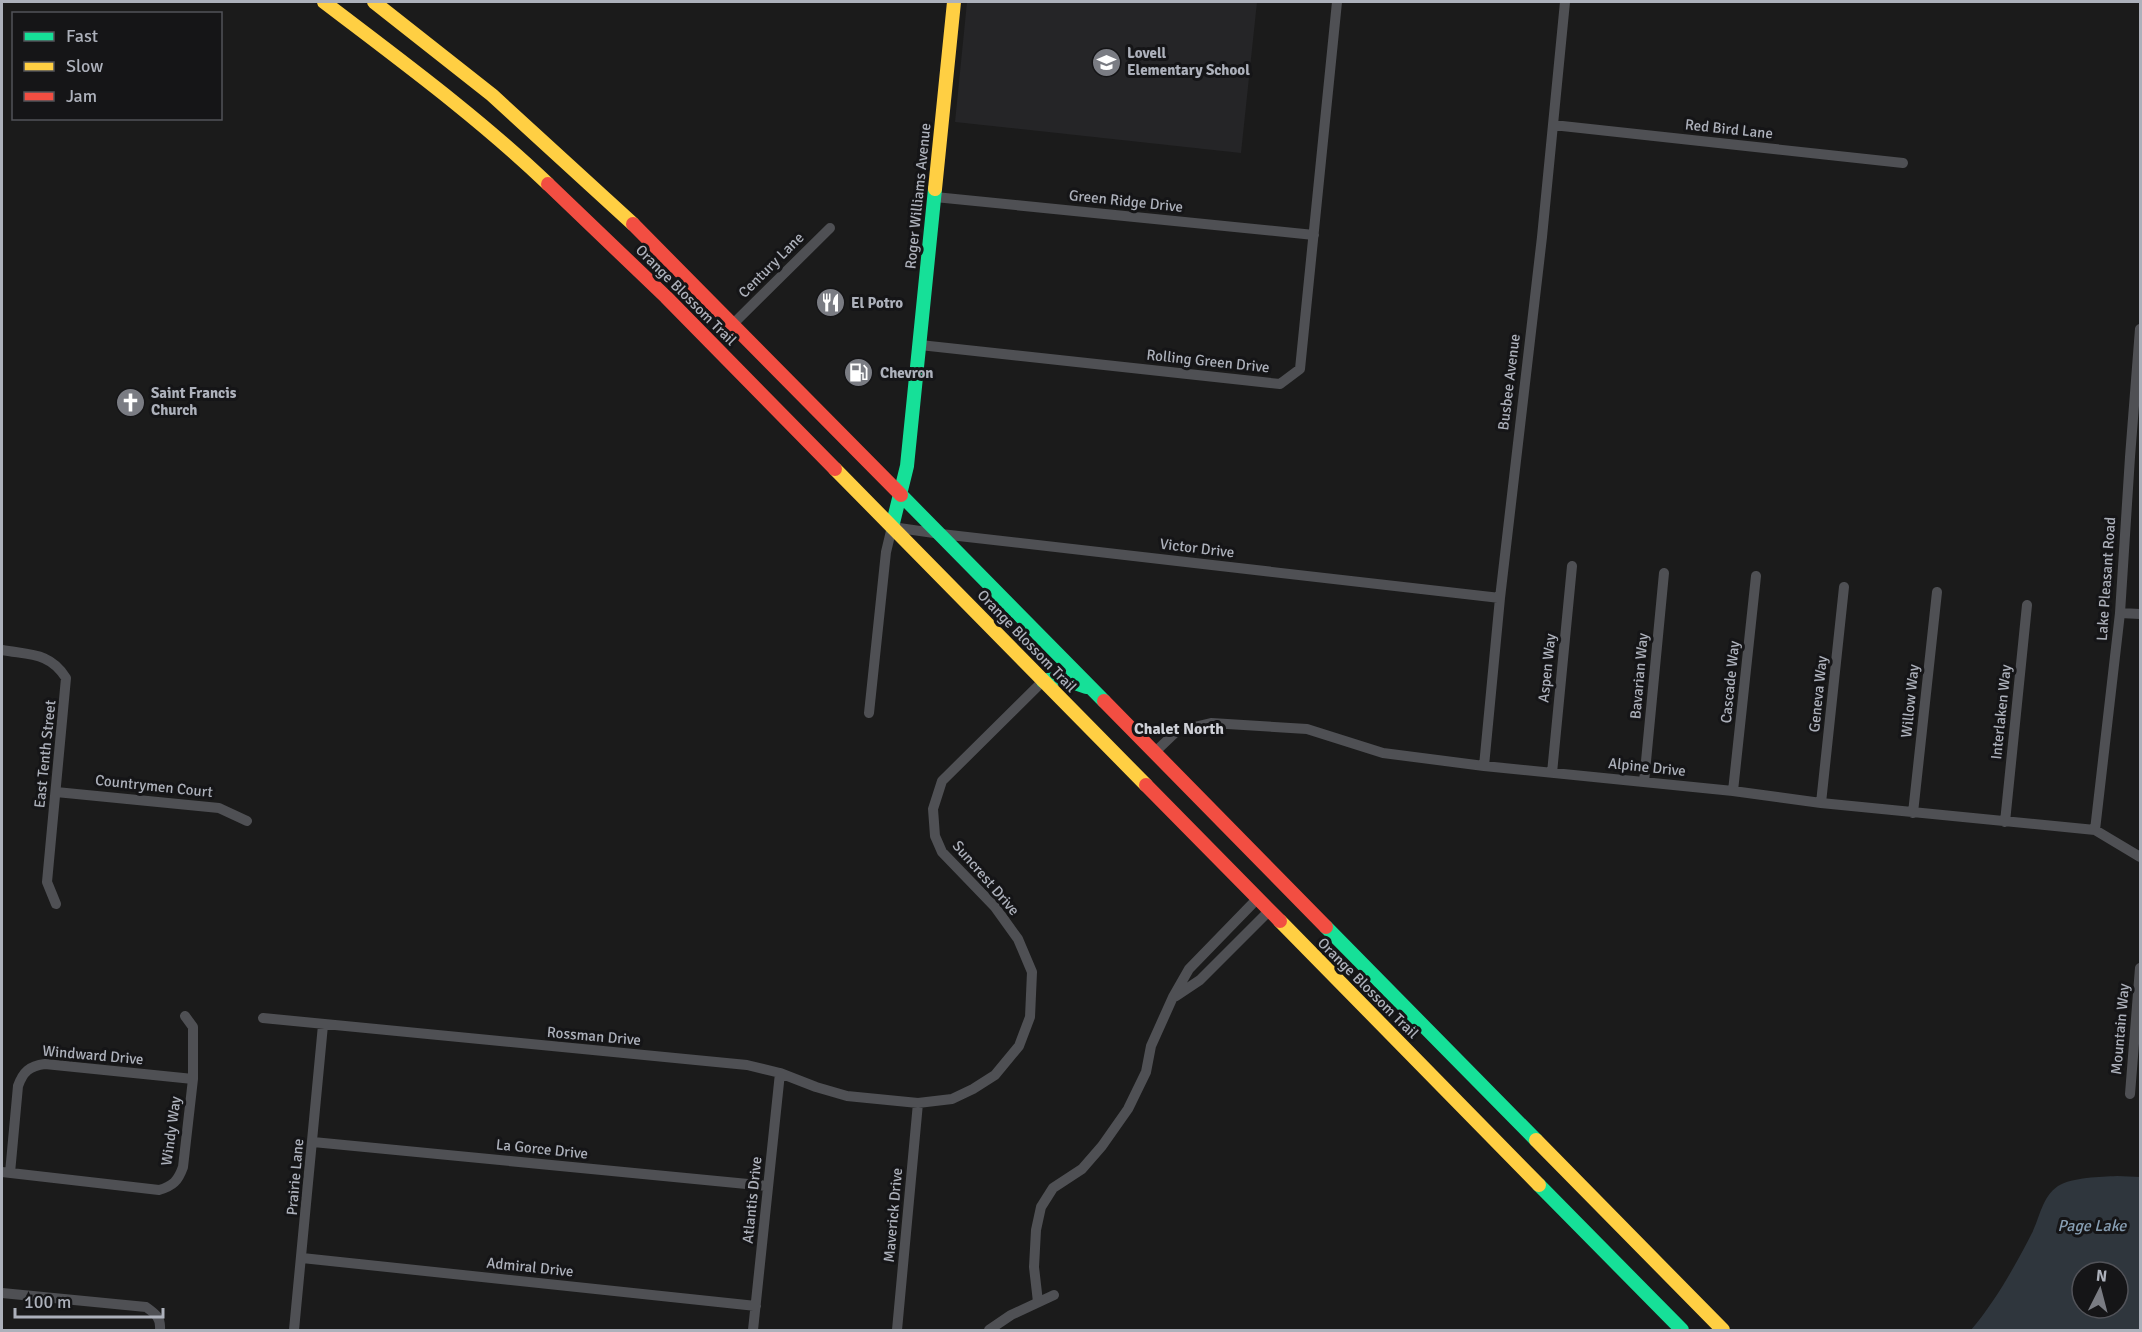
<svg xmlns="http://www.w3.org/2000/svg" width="2142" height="1332" viewBox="0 0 2142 1332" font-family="Signika,sans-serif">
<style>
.built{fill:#252527}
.water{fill:#2f363d;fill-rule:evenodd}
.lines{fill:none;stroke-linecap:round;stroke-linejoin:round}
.street{stroke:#4f5054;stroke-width:10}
.fast{stroke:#16e098;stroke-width:14}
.slow{stroke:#ffcf43;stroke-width:14}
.jam{stroke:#f24e42;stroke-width:14}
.labels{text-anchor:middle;stroke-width:6;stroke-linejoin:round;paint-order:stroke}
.poi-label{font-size:15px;font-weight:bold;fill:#adb1bb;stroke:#151517;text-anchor:start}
.street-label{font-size:15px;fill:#adb1bb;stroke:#151517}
.neighbourhood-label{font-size:16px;font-weight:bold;fill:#ced0d7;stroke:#151517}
.water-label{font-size:16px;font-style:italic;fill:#879eb3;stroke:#151517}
</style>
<rect width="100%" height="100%" fill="#1b1b1b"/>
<path class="built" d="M 967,2 L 1257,2 L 1241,153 L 955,122 Z"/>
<path class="water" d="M 2117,1176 L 2140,1177 L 2140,1330 L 1971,1330 C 1995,1302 2015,1266 2032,1233 C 2040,1217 2042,1197 2058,1186 C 2073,1177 2100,1177 2117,1176 ZM 2082,1272 L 2118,1272 L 2118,1308 L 2082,1308 Z"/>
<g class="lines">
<path class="street" d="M 1553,125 L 1903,163
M 935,197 L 1314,235
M 733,324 L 830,228
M 920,345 L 1280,384 L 1300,369 L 1337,2
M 2120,613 L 2140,614
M 2,650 C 29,655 50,652 66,678 L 47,882 L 56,904
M 869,713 L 886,552 L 892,527 L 941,534 L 1500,598
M 1155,752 L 1177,731 L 1211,723 L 1307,729 L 1383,753 L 1484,766 L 1733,791 L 1821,803 L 2095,830 L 2140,857
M 1484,766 L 1500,598 L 1542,237 L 1565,2
M 1552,773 L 1572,566
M 1644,782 L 1664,573
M 1733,791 L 1756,576
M 56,792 L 219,808 L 247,821
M 1821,803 L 1844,587
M 1913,813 L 1937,592
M 2005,822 L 2027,605
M 2095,830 L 2120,613 L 2130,457 L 2140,329
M 1176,996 L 1200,980 L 1269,911
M 263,1018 L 747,1065 L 780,1073 L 816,1087 L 847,1096 L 918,1103 L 952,1099 L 973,1089 L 995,1075 L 1019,1046 L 1030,1017 L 1032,972 L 1018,939 L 995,907 L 942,852 L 935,836 L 933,809 L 942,781 L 1043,681
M 2130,1094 L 2140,968
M 313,1142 L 768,1186
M 2,1172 L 159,1190 C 173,1186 178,1181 183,1167 L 193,1079 L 193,1027 L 185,1016
M 10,1173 L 18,1086 C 23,1072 29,1066 45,1064 L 193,1079
M 302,1258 L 756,1306
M 2,1293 L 146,1307 C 156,1314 161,1318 160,1330
M 1038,1302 L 1034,1267 L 1036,1230 L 1041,1207 L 1053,1188 L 1082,1169 L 1102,1146 L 1128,1109 L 1146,1072 L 1151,1046 L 1173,997 L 1189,969 L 1257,899
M 294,1330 L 323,1025
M 753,1330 L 780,1073
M 897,1330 L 918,1103
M 989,1330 L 1011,1315 L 1054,1295"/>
<path class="fast" d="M 901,495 L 1104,701
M 892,527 L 907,466 L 935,189
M 1043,681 L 1060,678 L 1086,687
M 1326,927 L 1536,1140
M 1539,1185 L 1682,1330"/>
<path class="slow" d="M 324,2 C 400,60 478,117 548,184
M 374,2 L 492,95 L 633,224
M 935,189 L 954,2
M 835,469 L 1146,785
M 1280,921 L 1539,1185
M 1536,1140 L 1723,1330"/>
<path class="jam" d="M 548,184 L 666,297 L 835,469
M 633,224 L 901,495
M 1104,701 L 1326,927
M 1146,785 L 1280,921"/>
</g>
<defs>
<symbol id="school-disc" viewBox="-11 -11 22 22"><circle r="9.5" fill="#7a7c83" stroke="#151517"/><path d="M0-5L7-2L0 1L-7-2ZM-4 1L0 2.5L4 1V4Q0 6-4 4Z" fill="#fff"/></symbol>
<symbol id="restaurant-disc" viewBox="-11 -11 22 22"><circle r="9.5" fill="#7a7c83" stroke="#151517"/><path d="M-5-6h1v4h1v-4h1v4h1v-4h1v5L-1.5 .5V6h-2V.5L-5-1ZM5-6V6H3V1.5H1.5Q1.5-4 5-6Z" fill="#fff"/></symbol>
<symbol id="fuel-disc" viewBox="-11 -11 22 22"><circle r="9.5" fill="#7a7c83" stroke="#151517"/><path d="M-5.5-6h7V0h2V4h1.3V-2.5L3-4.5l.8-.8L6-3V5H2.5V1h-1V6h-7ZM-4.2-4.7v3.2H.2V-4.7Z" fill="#fff"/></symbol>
<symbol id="church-disc" viewBox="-11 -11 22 22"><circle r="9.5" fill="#7a7c83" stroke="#151517"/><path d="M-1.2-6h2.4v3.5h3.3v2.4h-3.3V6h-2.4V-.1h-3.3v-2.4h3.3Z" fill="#fff"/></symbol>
</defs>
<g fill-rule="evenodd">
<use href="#school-disc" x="1090" y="46" width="33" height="33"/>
<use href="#restaurant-disc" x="814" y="286" width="33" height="33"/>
<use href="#fuel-disc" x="842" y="356" width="33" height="33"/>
<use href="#church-disc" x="114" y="386" width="33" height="33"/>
</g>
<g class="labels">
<g class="poi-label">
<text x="1127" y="58">Lovell<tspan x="1127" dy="17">Elementary School</tspan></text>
<text x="851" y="308">El Potro</text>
<text x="880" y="378">Chevron</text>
<text x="151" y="398">Saint Francis<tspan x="151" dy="17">Church</tspan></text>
</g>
<g class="street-label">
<text transform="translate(1729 129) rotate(6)" y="5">Red Bird Lane</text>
<text transform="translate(918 196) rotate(-84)" y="5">Roger Williams Avenue</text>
<text transform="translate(1126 201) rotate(6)" y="5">Green Ridge Drive</text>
<text transform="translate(771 265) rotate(-45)" y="5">Century Lane</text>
<text transform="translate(686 295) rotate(45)" y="5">Orange Blossom Trail</text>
<text transform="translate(1208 361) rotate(6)" y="5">Rolling Green Drive</text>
<text transform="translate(1509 382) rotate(-83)" y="5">Busbee Avenue</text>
<text transform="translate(1197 548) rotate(7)" y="5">Victor Drive</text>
<text transform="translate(2106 579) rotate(-86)" y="5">Lake Pleasant Road</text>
<text transform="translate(1027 641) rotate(46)" y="5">Orange Blossom Trail</text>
<text transform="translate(1547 668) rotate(-84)" y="5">Aspen Way</text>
<text transform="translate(1639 676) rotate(-85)" y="5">Bavarian Way</text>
<text transform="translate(1730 682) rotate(-84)" y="5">Cascade Way</text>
<text transform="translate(1818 694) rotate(-84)" y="5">Geneva Way</text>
<text transform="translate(1910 701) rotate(-84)" y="5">Willow Way</text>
<text transform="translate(2001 712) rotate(-84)" y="5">Interlaken Way</text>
<text transform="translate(45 754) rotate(-84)" y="5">East Tenth Street</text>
<text transform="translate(1647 767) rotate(6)" y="5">Alpine Drive</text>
<text transform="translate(154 786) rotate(6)" y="5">Countrymen Court</text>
<text transform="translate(986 878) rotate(49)" y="5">Suncrest Drive</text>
<text transform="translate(1368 988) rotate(45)" y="5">Orange Blossom Trail</text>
<text transform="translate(2120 1029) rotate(-85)" y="5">Mountain Way</text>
<text transform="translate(594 1036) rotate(5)" y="5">Rossman Drive</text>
<text transform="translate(93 1055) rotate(5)" y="5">Windward Drive</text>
<text transform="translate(171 1131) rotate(-82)" y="5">Windy Way</text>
<text transform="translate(542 1149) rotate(6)" y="5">La Gorce Drive</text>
<text transform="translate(295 1177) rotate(-85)" y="5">Prairie Lane</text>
<text transform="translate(752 1200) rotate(-84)" y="5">Atlantis Drive</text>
<text transform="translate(893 1215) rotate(-85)" y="5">Maverick Drive</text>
<text transform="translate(530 1267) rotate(6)" y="5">Admiral Drive</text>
</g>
<g class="neighbourhood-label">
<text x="1179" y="734">Chalet North</text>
</g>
<g class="water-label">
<text x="2092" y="1231">Page Lake</text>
</g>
</g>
<rect width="2142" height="1332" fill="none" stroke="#adb1bb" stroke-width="6"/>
<rect x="12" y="12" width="210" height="108" fill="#151517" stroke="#525359" stroke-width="1.5"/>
<rect x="24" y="32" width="30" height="9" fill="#16e098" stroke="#525359" stroke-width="1.5"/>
<text x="66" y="42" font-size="18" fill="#adb1bb">Fast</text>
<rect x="24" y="62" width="30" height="9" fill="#ffcf43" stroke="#525359" stroke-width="1.5"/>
<text x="66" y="72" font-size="18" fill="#adb1bb">Slow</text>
<rect x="24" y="92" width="30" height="9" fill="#f24e42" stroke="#525359" stroke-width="1.5"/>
<text x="66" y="102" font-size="18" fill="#adb1bb">Jam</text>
<g transform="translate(2100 1290) rotate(6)"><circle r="28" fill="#151517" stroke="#525359" stroke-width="1.5"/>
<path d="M0-4.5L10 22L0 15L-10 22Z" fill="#7a7c83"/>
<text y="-9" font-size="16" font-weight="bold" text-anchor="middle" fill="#adb1bb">N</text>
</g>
<path d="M15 1308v9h148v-9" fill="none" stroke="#adb1bb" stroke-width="3"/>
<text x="24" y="1308" font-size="18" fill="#adb1bb" stroke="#151517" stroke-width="4.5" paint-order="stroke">100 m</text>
</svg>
